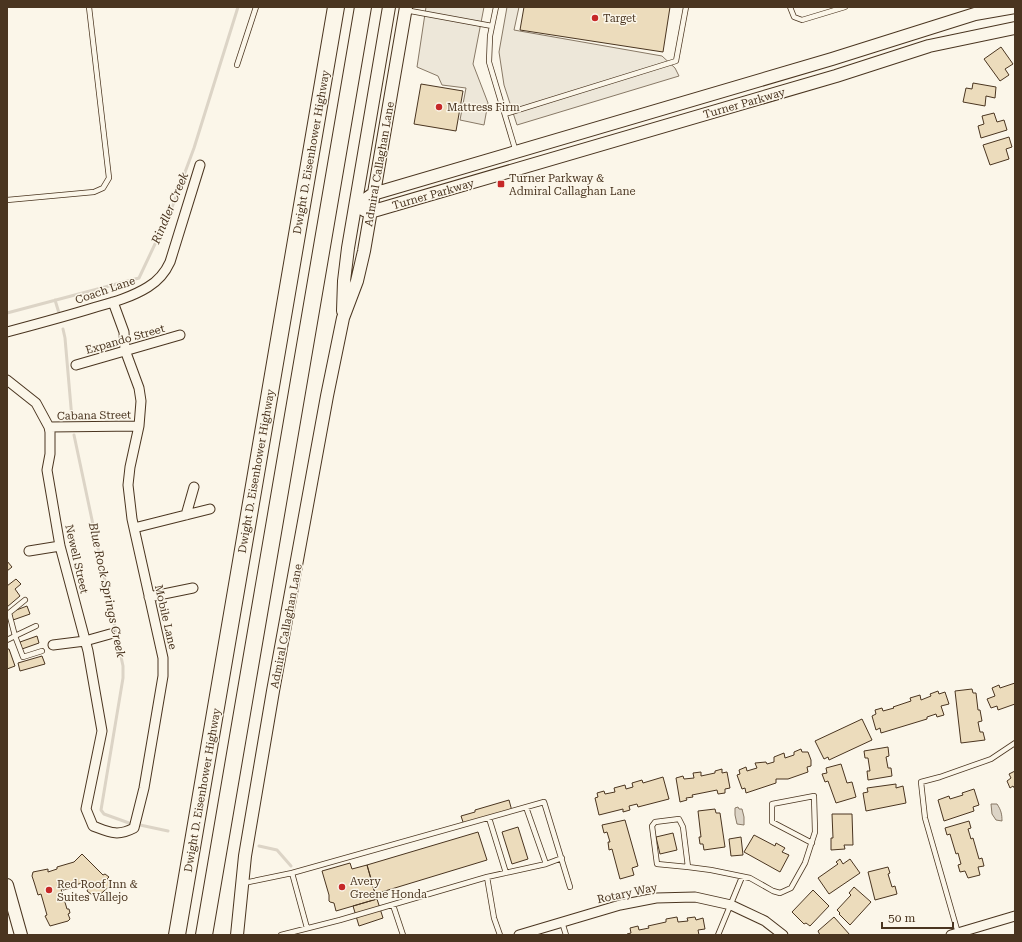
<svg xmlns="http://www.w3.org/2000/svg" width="1022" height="942" viewBox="0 0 1022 942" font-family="'Roboto Serif',serif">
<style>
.parking{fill:#ede7d9;stroke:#887966}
.water{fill:#dcd4c6;stroke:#887966}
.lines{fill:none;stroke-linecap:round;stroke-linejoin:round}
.stream{stroke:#dcd4c6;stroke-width:3}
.building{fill:#ecdcbc;stroke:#4a3520}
.lane-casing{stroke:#4a3520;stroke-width:6}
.street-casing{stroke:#4a3520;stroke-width:11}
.secondary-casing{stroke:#4a3520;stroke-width:14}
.highway-casing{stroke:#4a3520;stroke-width:18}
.lane{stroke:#fbf6e9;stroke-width:4.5}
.street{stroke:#fbf6e9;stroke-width:9}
.secondary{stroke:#fbf6e9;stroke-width:12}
.highway{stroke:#fbf6e9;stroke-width:16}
.poi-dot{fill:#c62828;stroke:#fbf6e9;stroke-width:1.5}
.labels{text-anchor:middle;stroke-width:3;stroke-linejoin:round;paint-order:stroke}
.poi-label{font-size:11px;fill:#4a3520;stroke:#fbf6e9;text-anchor:start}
.street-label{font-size:11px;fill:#4a3520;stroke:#fbf6e9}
.water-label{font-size:12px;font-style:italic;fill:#4a3520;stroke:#fbf6e9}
</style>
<rect width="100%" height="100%" fill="#fbf6e9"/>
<path class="parking" d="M 426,7 L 484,7 L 473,64 L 488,103 L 484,125 L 460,120 L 466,88 L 442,85 L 438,76 L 417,67 Z
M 507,7 L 519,7 L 514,30 L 662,56 L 675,68 L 679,76 L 517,125 L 504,85 L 499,52 Z"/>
<path class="water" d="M 991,804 L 997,804 C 1001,810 1002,814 1002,821 L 996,820 L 992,814 Z
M 738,807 L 739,809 L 742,809 L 744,817 L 744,825 L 737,824 L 735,815 L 735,808 Z"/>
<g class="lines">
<path class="stream" d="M 55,300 L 59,313
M 7,313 L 139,278 L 171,210 L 194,148 L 238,7
M 63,329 L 65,338 L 72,419
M 74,435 L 123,666 L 123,678 L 101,810 L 104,814 L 129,823
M 140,825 L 168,831
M 259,846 L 277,850 L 291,866"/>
</g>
<path class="building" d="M 524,7 L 670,7 L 663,52 L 520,30 Z
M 1001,47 L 1013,64 L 1005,69 L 1009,75 L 1000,81 L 984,59 Z
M 973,83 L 996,87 L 995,98 L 986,96 L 985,106 L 963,102 L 966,88 L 972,89 Z
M 421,84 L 463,91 L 456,131 L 414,124 Z
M 994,113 L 997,122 L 1004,120 L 1007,130 L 981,138 L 978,126 L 984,124 L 982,116 Z
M 1009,137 L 1012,147 L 1006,149 L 1009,159 L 990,165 L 983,145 Z
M 7,561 L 12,567 L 7,571 Z
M 16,579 L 21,584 L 15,589 L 20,596 L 7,607 L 7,586 Z
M 27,606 L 30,614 L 13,620 L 11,612 Z
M 37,636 L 39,643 L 22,649 L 20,642 Z
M 7,649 L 9,649 L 15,666 L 7,669 Z
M 42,656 L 45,664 L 20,671 L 18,663 Z
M 1015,683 L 1015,704 L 998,710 L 997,706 L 991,708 L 987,699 L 995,696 L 992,688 L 999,685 L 1000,688 Z
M 972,689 L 973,693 L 976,693 L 978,710 L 980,710 L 982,721 L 978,722 L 980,732 L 983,732 L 985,740 L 961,743 L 955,691 Z
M 938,691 L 939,694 L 945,692 L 949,704 L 941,706 L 944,715 L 937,717 L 936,714 L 927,717 L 927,719 L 881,733 L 880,728 L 876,730 L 872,716 L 876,714 L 875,710 L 882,708 L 883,711 L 894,708 L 893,707 L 911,701 L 910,698 L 920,695 L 921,700 L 931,696 L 930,694 Z
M 862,719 L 872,740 L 829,760 L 828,757 L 824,759 L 815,741 Z
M 888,747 L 889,756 L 886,757 L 888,768 L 891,768 L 892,776 L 868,780 L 867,771 L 870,771 L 868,758 L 865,758 L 864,751 Z
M 801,749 L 802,752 L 808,752 L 811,760 L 811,766 L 807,767 L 808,772 L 788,779 L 776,779 L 776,783 L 746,793 L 745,788 L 742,789 L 737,775 L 740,774 L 739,770 L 746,767 L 747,771 L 757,768 L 755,763 L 766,762 L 767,764 L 774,762 L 774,757 L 784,753 L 785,758 L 794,755 L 794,752 Z
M 841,764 L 847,783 L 852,782 L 856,797 L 836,803 L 828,781 L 825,782 L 822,774 L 827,773 L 826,768 Z
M 722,769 L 722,773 L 727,772 L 730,788 L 725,789 L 725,793 L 718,794 L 717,790 L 692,795 L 693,797 L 686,798 L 687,800 L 680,802 L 676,778 L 683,776 L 684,779 L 694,778 L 693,773 L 701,772 L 701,776 L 715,773 L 715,771 Z
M 1015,771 L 1015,789 L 1013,786 L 1010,788 L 1007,781 L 1011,778 L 1009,774 Z
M 663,777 L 669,799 L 638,807 L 637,804 L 629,806 L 630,810 L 623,812 L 623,809 L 599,815 L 595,798 L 598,797 L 597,793 L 604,791 L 605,794 L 615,792 L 614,788 L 625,785 L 626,789 L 633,787 L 632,783 L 642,780 L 643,783 Z
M 896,784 L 896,788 L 903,786 L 906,803 L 866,811 L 863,793 L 868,792 L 867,788 Z
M 974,789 L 979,805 L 973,807 L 974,811 L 944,821 L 938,800 L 949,796 L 950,799 L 963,795 L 962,793 Z
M 509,800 L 512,811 L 464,825 L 461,816 L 475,812 L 475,810 Z
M 715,809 L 716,813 L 720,813 L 725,847 L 704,850 L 703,844 L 700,844 L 699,837 L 701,837 L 698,811 Z
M 832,814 L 852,814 L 853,845 L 844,845 L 845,849 L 831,850 L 831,838 L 833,838 Z
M 625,820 L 638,866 L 632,868 L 634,875 L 620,879 L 612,849 L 609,850 L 608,842 L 610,842 L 607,832 L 604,833 L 602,825 Z
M 969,821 L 971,828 L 968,829 L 971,839 L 973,838 L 979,859 L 982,858 L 984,866 L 978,867 L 980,875 L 968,878 L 965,871 L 960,872 L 958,865 L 961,864 L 958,853 L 956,854 L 950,834 L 947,835 L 945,828 Z
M 518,827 L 528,859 L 512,864 L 502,832 Z
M 478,832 L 487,860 L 375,894 L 367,865 Z
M 673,833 L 677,850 L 660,854 L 656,837 Z
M 754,835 L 775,846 L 776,843 L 785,848 L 782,852 L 789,855 L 780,872 L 744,852 Z
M 741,837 L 743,855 L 731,856 L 729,839 Z
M 82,854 L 103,875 L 105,874 L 109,877 L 107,879 L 112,884 L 96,898 L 87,891 L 88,889 L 82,883 L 75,885 L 76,887 L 63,890 L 63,889 L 61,889 L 67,909 L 69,909 L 70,913 L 68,914 L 70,919 L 68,921 L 50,926 L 45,916 L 47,915 L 41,894 L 38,895 L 34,882 L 32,876 L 33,872 L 48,869 L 48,872 L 57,869 L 57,867 L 74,862 Z
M 840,859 L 843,864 L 850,859 L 860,873 L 829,894 L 818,878 L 838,864 L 836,862 Z
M 350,863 L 352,869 L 367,865 L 377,899 L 336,911 L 334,903 L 330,902 L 329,901 L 329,895 L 322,871 Z
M 888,867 L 890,873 L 888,874 L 892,887 L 895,886 L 897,894 L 875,900 L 868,872 Z
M 854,887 L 871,902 L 850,925 L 839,914 L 840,913 L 837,910 L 851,895 L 849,893 Z
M 813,890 L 829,906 L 810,926 L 806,923 L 804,924 L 792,912 Z
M 377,899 L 383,918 L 359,926 L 353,906 Z
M 677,917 L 678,922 L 688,921 L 687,918 L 695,917 L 696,920 L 703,918 L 705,929 L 698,930 L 699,935 L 627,935 L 627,934 L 631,933 L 630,928 L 638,926 L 639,930 L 649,928 L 648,926 L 666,922 L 666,919 Z
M 834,917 L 850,935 L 820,935 L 818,931 Z"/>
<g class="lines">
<defs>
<path id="lane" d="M 496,7 L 490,36 L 489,62 L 516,152
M 790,7 L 794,17 L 802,20 L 845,7
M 405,10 L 492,26
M 237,65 L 256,7
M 505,114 L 676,61 L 686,7
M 7,200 L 94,192 L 103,188 L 109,178 L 89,7
M 36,626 L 15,636 L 23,657 L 42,651
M 7,640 L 15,636 L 9,613 L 25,600
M 526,807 L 546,864 L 562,858
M 489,818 L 506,873
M 679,819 L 683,827 L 688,867 L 657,864 L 652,826 L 655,822 Z
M 688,867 L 711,870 L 750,878 L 773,891 L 780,893 L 791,888 L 805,863 L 815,832 L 814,796 L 772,804 L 772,822 L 812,843
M 292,873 L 544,802 L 570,887
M 487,877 L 494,918 L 500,935
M 244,883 L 292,873 L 307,928
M 393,905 L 403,935
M 562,922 L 566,935
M 958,933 L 925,818 L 921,782 L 940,777 L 991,759 L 1015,743
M 281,935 L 340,920 L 487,877 L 546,864
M 718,935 L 742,877"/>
<path id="street" d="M 7,332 C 37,324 67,316 96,307 C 114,302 132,297 148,287 C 158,281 165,273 170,262 L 200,165
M 76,365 L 180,335
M 7,380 L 36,403 L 49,427 L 50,432 L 50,454 L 47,470 L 60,546 L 88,651 L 102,731 L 86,809 L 93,826 C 109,832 117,837 134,828 L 144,788 L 163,676 L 163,658 L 132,519 L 128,485 L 130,467 L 139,426 L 141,401 L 139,388 L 125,350 L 124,332 L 113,302
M 49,427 L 139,426
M 186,515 L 194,487
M 134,528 L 210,509
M 29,551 L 60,546
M 149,597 L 193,588
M 53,645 L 85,641 L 110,634
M 519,935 L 620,905 L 656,898 L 695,897 L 731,905 L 765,921 L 783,935
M 951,935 L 1015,916"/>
<path id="secondary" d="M 355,207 L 373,194 L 832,59 L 975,14 L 1015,7
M 364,210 L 370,212 L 836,76 L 929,46 L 1015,28
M 343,311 L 344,281 L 348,248 L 389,7
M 7,885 L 21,935
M 237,935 L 245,856 L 273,691 L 327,396 L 343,318 L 357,281 L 364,251 L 406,7"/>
<path id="highway" d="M 177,935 L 336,7
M 204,935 L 363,7"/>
</defs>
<use href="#lane" class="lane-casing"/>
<use href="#street" class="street-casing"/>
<use href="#secondary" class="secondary-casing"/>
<use href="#highway" class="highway-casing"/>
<use href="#lane" class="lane"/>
<use href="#street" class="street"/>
<use href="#secondary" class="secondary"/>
<use href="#highway" class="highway"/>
</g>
<g class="poi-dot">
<circle cx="595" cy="18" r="4"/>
<circle cx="439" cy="107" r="4"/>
<rect x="497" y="180" width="8" height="8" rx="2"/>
<circle cx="342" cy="887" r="4"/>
<circle cx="49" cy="890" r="4"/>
</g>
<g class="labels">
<g class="poi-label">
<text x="603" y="22">Target</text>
<text x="447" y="111">Mattress Firm</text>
<text x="509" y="182">Turner Parkway &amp;<tspan x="509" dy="13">Admiral Callaghan Lane</tspan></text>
<text x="350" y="885">Avery<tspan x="350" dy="13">Greene Honda</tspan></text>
<text x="57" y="888">Red Roof Inn &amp;<tspan x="57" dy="13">Suites Vallejo</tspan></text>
</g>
<g class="street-label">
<text transform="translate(744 103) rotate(-16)" y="4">Turner Parkway</text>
<text transform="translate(311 152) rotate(-80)" y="4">Dwight D. Eisenhower Highway</text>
<text transform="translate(379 164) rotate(-80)" y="4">Admiral Callaghan Lane</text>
<text transform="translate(433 194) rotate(-16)" y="4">Turner Parkway</text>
<text transform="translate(105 290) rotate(-19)" y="4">Coach Lane</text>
<text transform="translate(125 339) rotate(-16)" y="4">Expando Street</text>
<text transform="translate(94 415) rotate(-1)" y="4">Cabana Street</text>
<text transform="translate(256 471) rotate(-80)" y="4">Dwight D. Eisenhower Highway</text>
<text transform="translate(77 559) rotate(77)" y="4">Newell Street</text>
<text transform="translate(166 617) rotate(77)" y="4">Mobile Lane</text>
<text transform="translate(286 626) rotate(-79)" y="4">Admiral Callaghan Lane</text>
<text transform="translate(202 790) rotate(-80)" y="4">Dwight D. Eisenhower Highway</text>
<text transform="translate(627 893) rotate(-12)" y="4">Rotary Way</text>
</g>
<g class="water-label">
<text transform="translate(170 208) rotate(-67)" y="4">Rindler Creek</text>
<text transform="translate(107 590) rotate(78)" y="4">Blue Rock Springs Creek</text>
</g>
</g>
<rect width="1022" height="942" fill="none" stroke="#4a3520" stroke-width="16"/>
<path d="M882 922v6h71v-6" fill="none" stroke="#4a3520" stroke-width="2"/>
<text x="888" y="922" font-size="12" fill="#4a3520" stroke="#fbf6e9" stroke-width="3" paint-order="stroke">50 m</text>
</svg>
